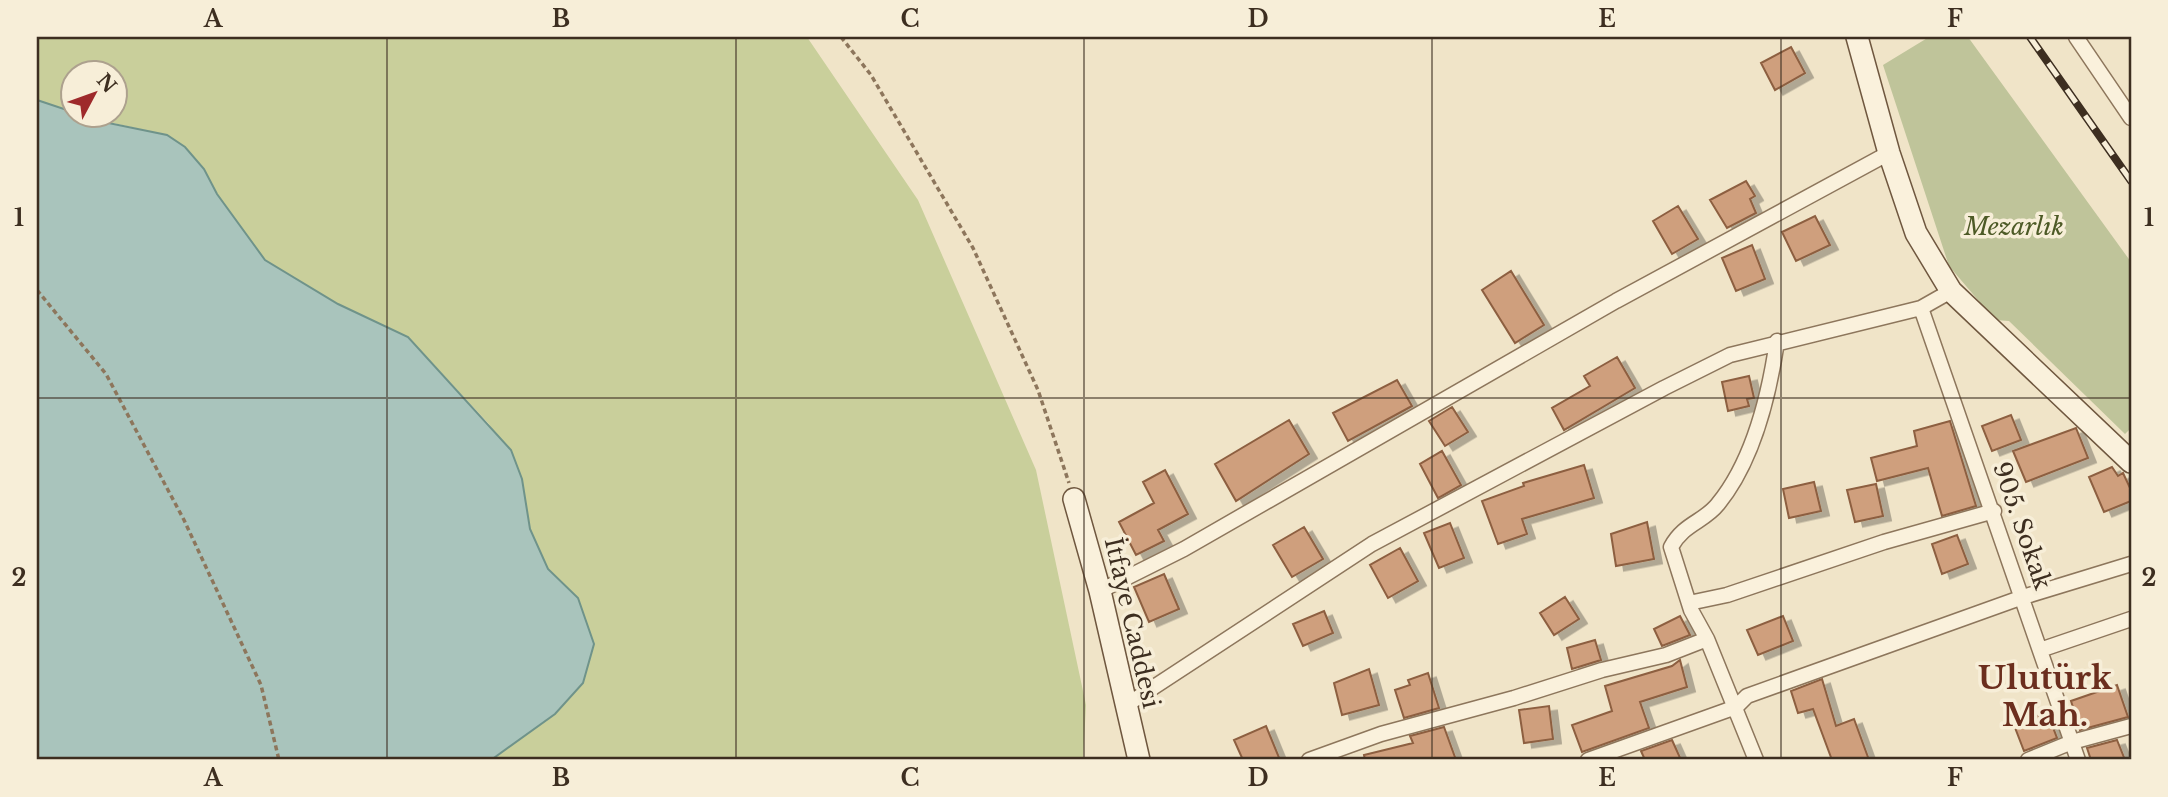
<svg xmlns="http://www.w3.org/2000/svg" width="2168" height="797" viewBox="0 0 2168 797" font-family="'Libre Baskerville',serif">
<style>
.green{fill:#c9cf9b}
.cemetery{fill:#bfc49a}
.water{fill:#a9c4bc;stroke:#6f938a;stroke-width:2}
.building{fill:#cf9f7d;stroke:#8d5f41;stroke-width:2;filter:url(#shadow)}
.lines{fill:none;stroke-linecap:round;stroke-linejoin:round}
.street-casing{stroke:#8d765c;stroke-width:17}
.secondary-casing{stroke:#6f573f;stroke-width:24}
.path{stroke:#8d765c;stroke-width:3.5;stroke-dasharray:5 3.5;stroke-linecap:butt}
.street{stroke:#faf1dc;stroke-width:14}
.secondary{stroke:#faf1dc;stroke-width:21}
.rail-casing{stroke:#3d2e20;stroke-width:8}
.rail{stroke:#f7eed8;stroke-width:5;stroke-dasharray:16;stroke-linecap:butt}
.grid{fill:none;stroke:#3d2e20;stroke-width:2;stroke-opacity:0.55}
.labels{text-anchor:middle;stroke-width:7;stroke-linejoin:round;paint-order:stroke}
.park-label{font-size:24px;font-style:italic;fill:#4d5a26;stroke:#f7eed8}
.street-label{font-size:24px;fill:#3d2e20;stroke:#f7eed8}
.district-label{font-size:32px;font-weight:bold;fill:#6b2e1e;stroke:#f7eed8}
.neatline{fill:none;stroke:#3d2e20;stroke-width:2.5}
.grid-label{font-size:23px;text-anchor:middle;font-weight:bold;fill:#3d2e20}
</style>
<defs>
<filter id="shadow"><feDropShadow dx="8" dy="4.5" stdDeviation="0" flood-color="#0004"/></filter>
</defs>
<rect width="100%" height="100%" fill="#f0e4c8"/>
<path class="green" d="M 37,37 L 807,37 L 918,200 L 1036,470 L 1086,705 L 1083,760 L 491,760 L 555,714 L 578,598 L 548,569 L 530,529 L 522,479 L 489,424 L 408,337 L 338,304 L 265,260 L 217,194 L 204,169 L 167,135 L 82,116 L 116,116 L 116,74 L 74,74 L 73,112 L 37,100 Z"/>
<path class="cemetery" d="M 1929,37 L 1968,37 L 2131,262 L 2131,428 L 2125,434 L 2009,321 L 1995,320 L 1949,266 L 1883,65 Z"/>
<path class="water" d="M 37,100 L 73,112 L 74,116 L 167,135 L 185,147 L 204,169 L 217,194 L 265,260 L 338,304 L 408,337 L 511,450 L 522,479 L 530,529 L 548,569 L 578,598 L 594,644 L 583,683 L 555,714 L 491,760 L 37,760 Z"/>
<path class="building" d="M 1791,47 L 1805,73 L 1775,90 L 1761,63 Z
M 1746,181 L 1755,196 L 1750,199 L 1756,213 L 1727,228 L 1710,200 Z
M 1678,206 L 1698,239 L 1672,254 L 1653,221 Z
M 1815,216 L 1830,245 L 1796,261 L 1782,232 Z
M 1752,245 L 1765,279 L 1736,291 L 1722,258 Z
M 1511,271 L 1544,325 L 1515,343 L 1482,290 Z
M 1617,357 L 1635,388 L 1564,430 L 1552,408 L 1590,386 L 1584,376 Z
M 1749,376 L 1754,398 L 1747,399 L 1749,406 L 1728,411 L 1722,382 Z
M 1397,380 L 1412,406 L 1348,441 L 1333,413 Z
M 1452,407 L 1468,432 L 1445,446 L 1429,421 Z
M 2011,415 L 2021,440 L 1992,451 L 1982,426 Z
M 1289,420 L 1309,454 L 1236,501 L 1215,464 Z
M 1950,421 L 1976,506 L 1942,516 L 1928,468 L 1877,481 L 1871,458 L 1917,446 L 1914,431 Z
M 2076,428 L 2088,458 L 2026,482 L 2013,451 Z
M 1442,451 L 1461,485 L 1438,498 L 1420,464 Z
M 1584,465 L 1594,498 L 1522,519 L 1527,534 L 1498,544 L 1482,501 L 1524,486 L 1523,483 Z
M 2112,467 L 2118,476 L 2123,473 L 2131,490 L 2131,501 L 2104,512 L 2089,477 Z
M 1165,470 L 1188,514 L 1158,530 L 1164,541 L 1136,555 L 1119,522 L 1154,503 L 1143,482 Z
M 1814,482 L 1821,511 L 1789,518 L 1783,489 Z
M 1876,484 L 1883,516 L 1855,522 L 1847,490 Z
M 1647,522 L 1654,559 L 1616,566 L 1611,534 Z
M 1450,523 L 1464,558 L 1439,568 L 1424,533 Z
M 1304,527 L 1323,559 L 1292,577 L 1273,545 Z
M 1957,535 L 1968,564 L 1942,574 L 1932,544 Z
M 1400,548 L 1418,581 L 1388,598 L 1370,565 Z
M 1164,574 L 1179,609 L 1149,622 L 1134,587 Z
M 1565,597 L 1579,619 L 1554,635 L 1540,613 Z
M 1324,611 L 1333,633 L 1303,646 L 1293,624 Z
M 1680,616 L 1690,635 L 1662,646 L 1654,629 Z
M 1783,616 L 1793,641 L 1758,655 L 1747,630 Z
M 1595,640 L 1601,660 L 1572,669 L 1567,648 Z
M 1680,660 L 1687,687 L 1640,702 L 1649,728 L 1582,752 L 1572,725 L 1612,711 L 1605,686 L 1672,666 Z
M 1369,669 L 1379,705 L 1342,715 L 1334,683 Z
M 1428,673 L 1439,708 L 1404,718 L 1395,690 L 1410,685 L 1408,680 Z
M 1822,679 L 1836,726 L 1854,719 L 1869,760 L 1832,760 L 1813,709 L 1798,713 L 1791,691 Z
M 2117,685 L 2128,717 L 2080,730 L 2071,701 Z
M 1549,706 L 1553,739 L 1524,743 L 1519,710 Z
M 2047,712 L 2057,738 L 2024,751 L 2014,725 Z
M 1266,726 L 1280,760 L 1243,760 L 1234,740 Z
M 1444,727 L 1456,760 L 1365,760 L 1364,755 L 1413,743 L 1410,736 Z
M 1672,740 L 1681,760 L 1645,760 L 1641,751 Z
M 2117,740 L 2125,760 L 2091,760 L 2087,748 Z"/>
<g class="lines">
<defs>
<path id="street" d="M 2076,37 L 2131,118
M 1921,308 L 2078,760
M 1100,591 L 1184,549 L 1616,301 L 1889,153
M 1689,603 L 1727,595 L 1884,542 L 1994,511
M 2040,650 L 2131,619
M 1125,706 L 1372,544 L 1664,388 L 1730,355 L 1921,308 L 1951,291
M 1309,760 L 1381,734 L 1514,698 L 1602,670 L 1666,655 L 1707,639
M 1588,760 L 1736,707 L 1747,696 L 2023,597 L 2131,564
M 1756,760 L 1707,639 L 1691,610 L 1671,547 C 1684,523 1704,522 1718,504 C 1754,460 1769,396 1777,341
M 2028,760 L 2072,742 L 2131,726"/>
<path id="secondary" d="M 1857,37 L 1889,153 L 1916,233 L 1951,291 L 2131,462
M 1074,499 L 1100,591 L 1139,760"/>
</defs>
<use href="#street" class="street-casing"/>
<use href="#secondary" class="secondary-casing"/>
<path class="path" d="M 841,37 L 871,75 L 973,248 L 1038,390 L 1069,483
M 37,290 L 106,374 L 184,520 L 261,685 L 279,760"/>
<use href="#street" class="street"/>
<use href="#secondary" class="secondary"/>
<defs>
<path id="rail" d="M 2030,37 L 2131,181"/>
</defs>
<use href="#rail" class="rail-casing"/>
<use href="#rail" class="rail"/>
</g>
<path class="grid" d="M 387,37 L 387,760M 736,37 L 736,760M 1084,37 L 1084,760M 1432,37 L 1432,760M 1781,37 L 1781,760M 37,398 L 2131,398"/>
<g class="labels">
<g class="park-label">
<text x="2014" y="235">Mezarlık</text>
</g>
<g class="street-label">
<text transform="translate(2022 526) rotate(71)" y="8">905. Sokak</text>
<text transform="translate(1132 623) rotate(77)" y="8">İtfaye Caddesi</text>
</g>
<g class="district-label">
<text x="2045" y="689">Ulutürk<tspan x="2045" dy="37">Mah.</tspan></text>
</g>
</g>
<rect width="2168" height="797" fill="none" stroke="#f7eed8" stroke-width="77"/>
<g transform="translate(94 94) rotate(49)"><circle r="33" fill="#f7eed8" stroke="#ada18e" stroke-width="2"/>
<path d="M0-5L12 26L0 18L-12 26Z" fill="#9e2a2b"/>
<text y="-10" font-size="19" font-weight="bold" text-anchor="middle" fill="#3d2e20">N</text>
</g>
<rect x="38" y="38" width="2092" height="720" class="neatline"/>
<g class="grid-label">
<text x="213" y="27">A</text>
<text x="561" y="27">B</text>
<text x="910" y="27">C</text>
<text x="1258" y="27">D</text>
<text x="1607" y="27">E</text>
<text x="1955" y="27">F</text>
<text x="19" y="226">1</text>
<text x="2149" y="226">1</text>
<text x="19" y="586">2</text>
<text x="2149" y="586">2</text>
<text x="213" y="786">A</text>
<text x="561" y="786">B</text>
<text x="910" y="786">C</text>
<text x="1258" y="786">D</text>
<text x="1607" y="786">E</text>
<text x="1955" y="786">F</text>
</g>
</svg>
